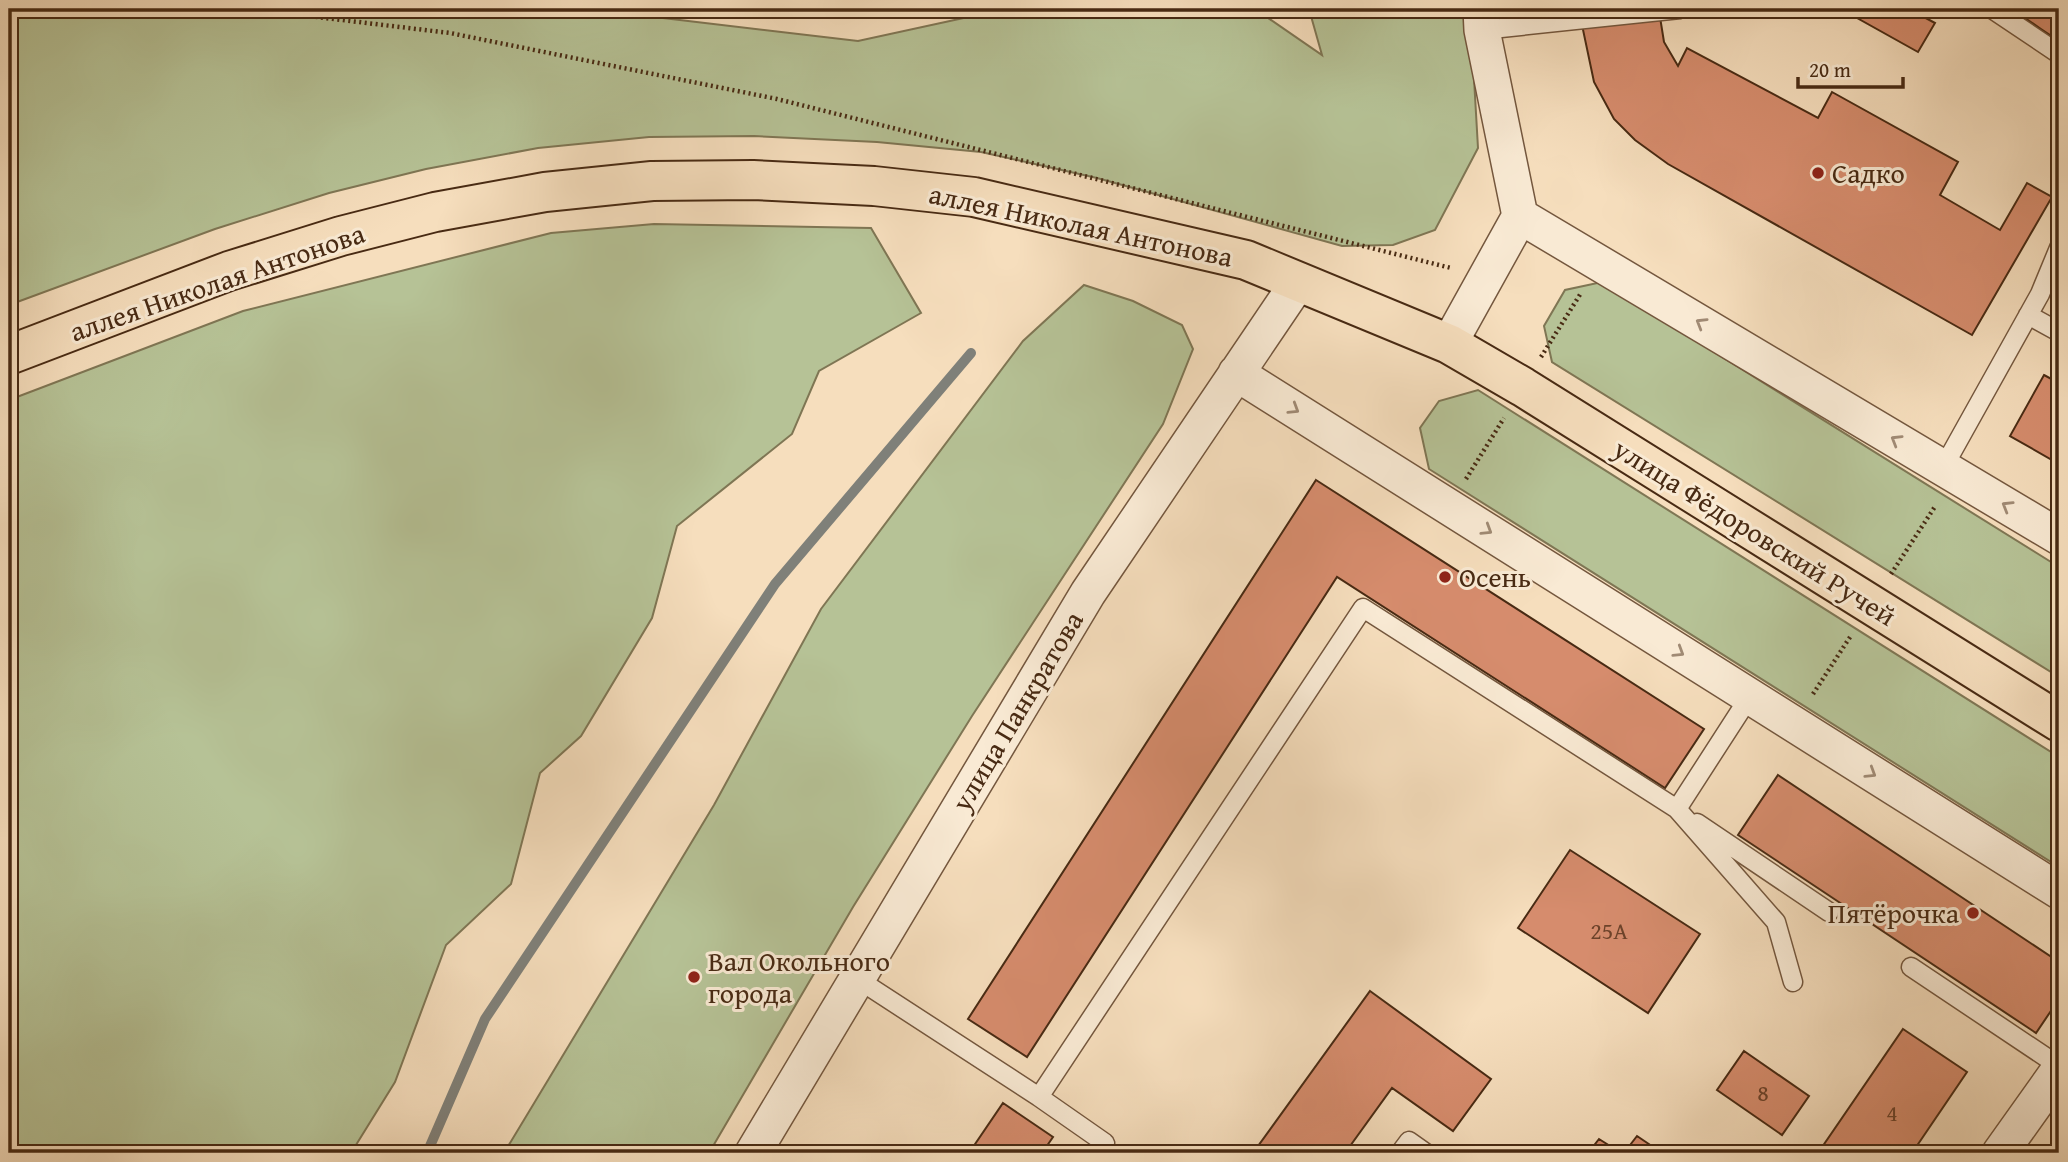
<svg xmlns="http://www.w3.org/2000/svg" width="2068" height="1162" viewBox="0 0 2068 1162" font-family="'Gentium Book Plus',serif">
<style>
.green{fill:#b6c296;stroke:#7f7654;stroke-width:2}
.lines{fill:none;stroke-linecap:round;stroke-linejoin:round}
.stream{stroke:#7f8079;stroke-width:10}
.building{fill:#d68c6d;stroke:#482a13;stroke-width:2}
.service-casing{stroke:#74573e;stroke-width:21}
.minor-casing{stroke:#74573e;stroke-width:38}
.primary-casing{stroke:#482a13;stroke-width:42}
.path{stroke:#482a13;stroke-width:4.5;stroke-dasharray:2 3.5;stroke-linecap:butt}
.service{stroke:#f9ead4;stroke-width:18}
.minor{stroke:#f9ead4;stroke-width:35}
.primary{stroke:#f6debd;stroke-width:38}
.oneway{stroke:#a08a74}
.poi-dot{fill:#8f2418;stroke:#f9ead4;stroke-width:2.5}
.labels{text-anchor:middle;stroke-width:6;stroke-linejoin:round;paint-order:stroke}
.number-label{font-size:24px;fill:#6c422a}
.poi-label{font-size:28px;fill:#482a13;stroke:#f9ead4;text-anchor:start}
.street-label{font-size:28px;fill:#482a13;stroke:#f9ead4}
</style>
<rect width="100%" height="100%" fill="#f6debd"/>
<filter id="stains"><feTurbulence type="fractalNoise" baseFrequency=".00286" numOctaves="4"/><feColorMatrix values="0 0 0 0 .2 0 0 0 0 .09 0 0 0 0 .02 0 0 0 .5 -.17"/></filter>
<radialGradient id="worn" r=".72"><stop offset=".6" stop-color="#630" stop-opacity="0"/><stop offset="1" stop-color="#630" stop-opacity=".3"/></radialGradient>
<path class="green" d="M 9,9 L 587,9 L 858,41 L 1005,9 L 1255,9 L 1322,55 L 1309,9 L 1470,9 L 1478,148 L 1435,230 L 1393,245 L 1342,246 L 1097,178 L 981,152 L 877,142 L 754,136 L 649,137 L 538,148 L 426,169 L 329,193 L 215,229 L 9,305 Z
M 654,224 L 871,228 L 921,313 L 819,371 L 792,434 L 677,526 L 652,618 L 581,736 L 540,773 L 511,884 L 446,945 L 395,1082 L 351,1153 L 9,1153 L 9,400 L 243,311 L 551,233 Z
M 1602,282 L 2059,567 L 2059,677 L 1552,362 L 1544,326 L 1565,290 Z
M 1084,285 L 1133,301 L 1182,325 L 1193,349 L 1163,424 L 972,716 L 853,907 L 709,1153 L 504,1153 L 714,805 L 821,609 L 1023,341 Z
M 1478,390 L 2059,757 L 2059,867 L 1429,469 L 1420,428 L 1439,401 Z"/>
<g class="lines">
<path class="stream" d="M 427,1153 L 485,1019 L 775,584 L 971,353"/>
</g>
<path class="building" d="M 1841,9 L 1909,9 L 1935,23 L 1918,52 Z
M 2012,9 L 2059,9 L 2059,41 L 2041,29 Z
M 1660,17 L 1664,42 L 1678,66 L 1687,48 L 1818,118 L 1832,92 L 1958,162 L 1940,195 L 2000,230 L 2027,183 L 2052,197 L 1972,335 L 1668,164 L 1635,140 L 1614,119 L 1594,82 L 1582,25 Z
M 2044,375 L 2059,383 L 2059,464 L 2010,436 Z
M 1316,480 L 1704,729 L 1665,788 L 1337,577 L 1027,1057 L 968,1019 Z
M 1778,775 L 2059,962 L 2059,999 L 2036,1033 L 1738,835 Z
M 1570,850 L 1700,934 L 1648,1013 L 1518,928 Z
M 1370,991 L 1491,1079 L 1453,1131 L 1392,1088 L 1345,1153 L 1253,1153 Z
M 1903,1029 L 1967,1072 L 1912,1153 L 1818,1153 Z
M 1744,1051 L 1809,1096 L 1782,1135 L 1717,1090 Z
M 1003,1103 L 1053,1137 L 1042,1153 L 969,1153 Z
M 1637,1136 L 1662,1153 L 1624,1153 Z
M 1599,1139 L 1621,1153 L 1591,1153 L 1589,1152 Z"/>
<g class="lines">
<defs>
<path id="service" d="M 1992,9 L 2059,54
M 1482,30 L 1680,9
M 2028,315 L 2059,332
M 1943,468 L 2040,294 L 2059,248
M 1677,809 L 1776,922 L 1793,982
M 1697,823 L 1829,912
M 1911,967 L 2059,1066
M 856,978 L 1039,1097
M 1098,1153 L 1105,1143 L 1039,1097 L 1363,608 L 1677,809 L 1750,696
M 1400,1153 L 1409,1141 L 1426,1153"/>
<path id="minor" d="M 1520,216 L 2059,537
M 1449,344 L 1520,216 L 1482,30 L 1481,9
M 1236,373 L 2059,891
M 753,1153 L 1088,593 L 1299,281
M 2000,1153 L 2059,1070"/>
<path id="primary" d="M 9,355 L 229,271 L 341,236 L 435,212 L 545,192 L 652,181 L 753,180 L 874,186 L 974,197 L 1246,260 L 1449,344 L 1523,387 L 2059,722"/>
</defs>
<use href="#service" class="service-casing"/>
<use href="#minor" class="minor-casing"/>
<use href="#primary" class="primary-casing"/>
<path class="path" d="M 250,9 L 450,33 L 777,99 L 1451,268
M 1541,357 L 1581,293
M 1466,479 L 1504,418
M 1891,574 L 1936,505
M 1813,694 L 1852,634"/>
<use href="#service" class="service"/>
<use href="#minor" class="minor"/>
<use href="#primary" class="primary"/>
</g>
<defs><path id="oneway-chevron" d="M-2-3.5L2.5 0L-2 3.5" fill="none" stroke-width="1.6" stroke-linecap="round" stroke-linejoin="round" transform="scale(1.75)"/></defs>
<g class="oneway">
<use href="#oneway-chevron" transform="translate(1701 323) rotate(-149)"/>
<use href="#oneway-chevron" transform="translate(1294 409) rotate(32)"/>
<use href="#oneway-chevron" transform="translate(1896 440) rotate(-149)"/>
<use href="#oneway-chevron" transform="translate(2007 506) rotate(-149)"/>
<use href="#oneway-chevron" transform="translate(1487 530) rotate(32)"/>
<use href="#oneway-chevron" transform="translate(1679 652) rotate(32)"/>
<use href="#oneway-chevron" transform="translate(1871 773) rotate(32)"/>
</g>
<g class="poi-dot">
<circle cx="1818" cy="173" r="7"/>
<circle cx="1445" cy="577" r="7"/>
<circle cx="1973" cy="913" r="7"/>
<circle cx="694" cy="977" r="7"/>
</g>
<g class="labels">
<g class="number-label">
<text x="1609" y="939">25А</text>
<text x="1763" y="1101">8</text>
<text x="1892" y="1121">4</text>
</g>
<g class="poi-label">
<text x="1832" y="183">Садко</text>
<text x="1459" y="587">Осень</text>
<text x="1959" y="923" text-anchor="end">Пятёрочка</text>
<text x="708" y="971">Вал Окольного<tspan x="708" dy="32">города</tspan></text>
</g>
<g class="street-label">
<text transform="translate(1081 225) rotate(12)" y="10">аллея Николая Антонова</text>
<text transform="translate(217 282) rotate(-19)" y="10">аллея Николая Антонова</text>
<text transform="translate(1755 532) rotate(32)" y="10">улица Фёдоровский Ручей</text>
<text transform="translate(1017 711) rotate(-59)" y="10">улица Панкратова</text>
</g>
</g>
<rect width="2068" height="1162" fill="none" stroke="#f6debd" stroke-width="35"/>
<rect x="10" y="10" width="2047" height="1141" fill="none" stroke="#482a13" stroke-width="3.5"/>
<rect x="18" y="18" width="2033" height="1127" fill="none" stroke="#482a13" stroke-width="2"/>
<path d="M1798 77v10h105v-10" fill="none" stroke="#482a13" stroke-width="3.5"/>
<text x="1809" y="77" font-size="21" fill="#482a13" stroke="#f9ead4" stroke-width="5" paint-order="stroke">20 m</text>
<rect width="100%" height="100%" filter="url(#stains)"/>
<rect width="100%" height="100%" fill="url(#worn)"/>
</svg>
